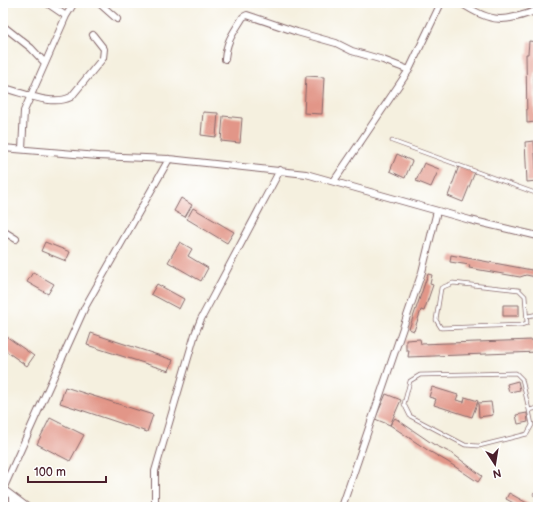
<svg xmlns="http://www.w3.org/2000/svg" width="541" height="510" viewBox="0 0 541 510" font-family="'Balsamiq Sans',sans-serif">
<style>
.building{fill:#e29688}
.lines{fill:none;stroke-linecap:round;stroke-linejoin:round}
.lane-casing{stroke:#86686a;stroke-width:4.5}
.street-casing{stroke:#86686a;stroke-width:8}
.lane{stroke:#fff;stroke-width:3}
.street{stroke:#fff;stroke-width:6}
</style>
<rect width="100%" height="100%" fill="#fff"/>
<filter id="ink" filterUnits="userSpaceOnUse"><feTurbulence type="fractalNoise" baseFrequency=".025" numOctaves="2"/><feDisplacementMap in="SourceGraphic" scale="8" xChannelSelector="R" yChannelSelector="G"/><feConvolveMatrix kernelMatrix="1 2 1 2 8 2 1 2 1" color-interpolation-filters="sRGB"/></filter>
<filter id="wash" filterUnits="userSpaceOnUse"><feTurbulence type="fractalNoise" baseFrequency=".012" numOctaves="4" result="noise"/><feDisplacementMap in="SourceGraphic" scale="16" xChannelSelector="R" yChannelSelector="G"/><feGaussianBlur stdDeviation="0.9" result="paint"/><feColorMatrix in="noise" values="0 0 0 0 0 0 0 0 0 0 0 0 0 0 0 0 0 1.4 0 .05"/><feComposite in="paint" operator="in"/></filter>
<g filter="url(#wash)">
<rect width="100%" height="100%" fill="#f5f0df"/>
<g id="blocks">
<path class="building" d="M 529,41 L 537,42 L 536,73 L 534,73 L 535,122 L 527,123 L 526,54 L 528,54 Z
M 306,76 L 324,77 L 322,114 L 304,113 Z
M 203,112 L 218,113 L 216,137 L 201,135 Z
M 223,116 L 242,118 L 240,143 L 221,141 Z
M 534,141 L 537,181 L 527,182 L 525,142 Z
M 397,154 L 412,161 L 405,178 L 390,171 Z
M 424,163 L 439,169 L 431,187 L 416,181 Z
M 459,166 L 475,172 L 463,202 L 448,196 Z
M 181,198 L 192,205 L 185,217 L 174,211 Z
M 193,208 L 234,232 L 227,243 L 187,219 Z
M 45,242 L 70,252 L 66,261 L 41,251 Z
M 180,242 L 192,249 L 188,256 L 208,268 L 201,281 L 168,262 Z
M 451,255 L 537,271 L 538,282 L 536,277 L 526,275 L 520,277 L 469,268 L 470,265 L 450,262 Z
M 33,272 L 54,284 L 48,294 L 27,282 Z
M 428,274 L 432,275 L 430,284 L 433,285 L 424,311 L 421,310 L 414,331 L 409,329 Z
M 157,284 L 184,299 L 179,309 L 151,294 Z
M 503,305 L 519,305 L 519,316 L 503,316 Z
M 91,333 L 173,360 L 169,371 L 87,345 Z
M 3,334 L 34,356 L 27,366 L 3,349 Z
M 420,339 L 421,344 L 533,340 L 534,346 L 538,346 L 538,352 L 408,357 L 409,350 L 406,350 L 406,340 Z
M 518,381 L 520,390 L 509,392 L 507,384 Z
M 65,387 L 153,415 L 147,432 L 60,403 Z
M 432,387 L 458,395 L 456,400 L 464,402 L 465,397 L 478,401 L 472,417 L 434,405 L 436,399 L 429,397 Z
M 386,394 L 401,400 L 390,425 L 375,419 Z
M 491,402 L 493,415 L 479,417 L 478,403 Z
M 527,413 L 528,422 L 518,424 L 516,415 Z
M 50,418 L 84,435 L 70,461 L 37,444 Z
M 395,418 L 433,444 L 453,454 L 482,476 L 478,482 L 448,462 L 429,451 L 390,425 Z
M 509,493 L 534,507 L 521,507 L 506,499 Z"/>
</g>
</g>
<g filter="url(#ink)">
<use href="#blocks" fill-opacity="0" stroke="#86686a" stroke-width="1"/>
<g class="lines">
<defs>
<path id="lane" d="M 392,141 L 538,194
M 453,283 L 519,290 L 525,296 L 527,323 L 521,325 L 441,328 L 436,320 L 441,288 Z
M 528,316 L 538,314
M 529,410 L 522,379 L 516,373 L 420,375 L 410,381 L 404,404 L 410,416 L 465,445 L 479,446 L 527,434 L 532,425 L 529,410 L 538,408
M 535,494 L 538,494"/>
<path id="street" d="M 47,3 L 66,16
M 99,3 L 117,19
M 461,3 C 492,24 505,22 538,10
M 3,26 L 31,48 L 45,63
M 225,59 C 227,39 233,34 243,17 L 247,15 L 297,32 L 336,43 L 352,51 L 383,60 L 409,70
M 3,88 C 23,92 51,107 71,97 L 103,58 L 104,49 L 93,35
M 3,148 L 98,156 L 169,159 L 306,174 L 470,220 L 538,236
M 22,149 L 24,111 L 66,16 L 74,3
M 334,181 L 409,70 L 441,3
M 3,231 L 16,239
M 3,489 L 85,307 L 169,159
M 3,489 L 27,507
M 13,507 L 13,497
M 155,507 L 155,471 L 195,334 L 201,319 L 280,170
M 342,507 L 422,272 L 437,211"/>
</defs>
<use href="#lane" class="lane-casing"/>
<use href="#street" class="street-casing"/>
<use href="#lane" class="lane"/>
<use href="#street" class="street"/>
</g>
</g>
<rect width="541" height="510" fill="none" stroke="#fff" stroke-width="16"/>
<g transform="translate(495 464) rotate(168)" stroke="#ffffff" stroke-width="3" paint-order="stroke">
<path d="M0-3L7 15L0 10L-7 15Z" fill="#4a1f2b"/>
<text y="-6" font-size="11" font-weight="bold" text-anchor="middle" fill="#4a1f2b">N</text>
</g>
<path d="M28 476v6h78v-6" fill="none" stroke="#4a1f2b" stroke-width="2"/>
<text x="34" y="476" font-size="12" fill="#4a1f2b" stroke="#ffffff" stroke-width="3" paint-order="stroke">100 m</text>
</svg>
